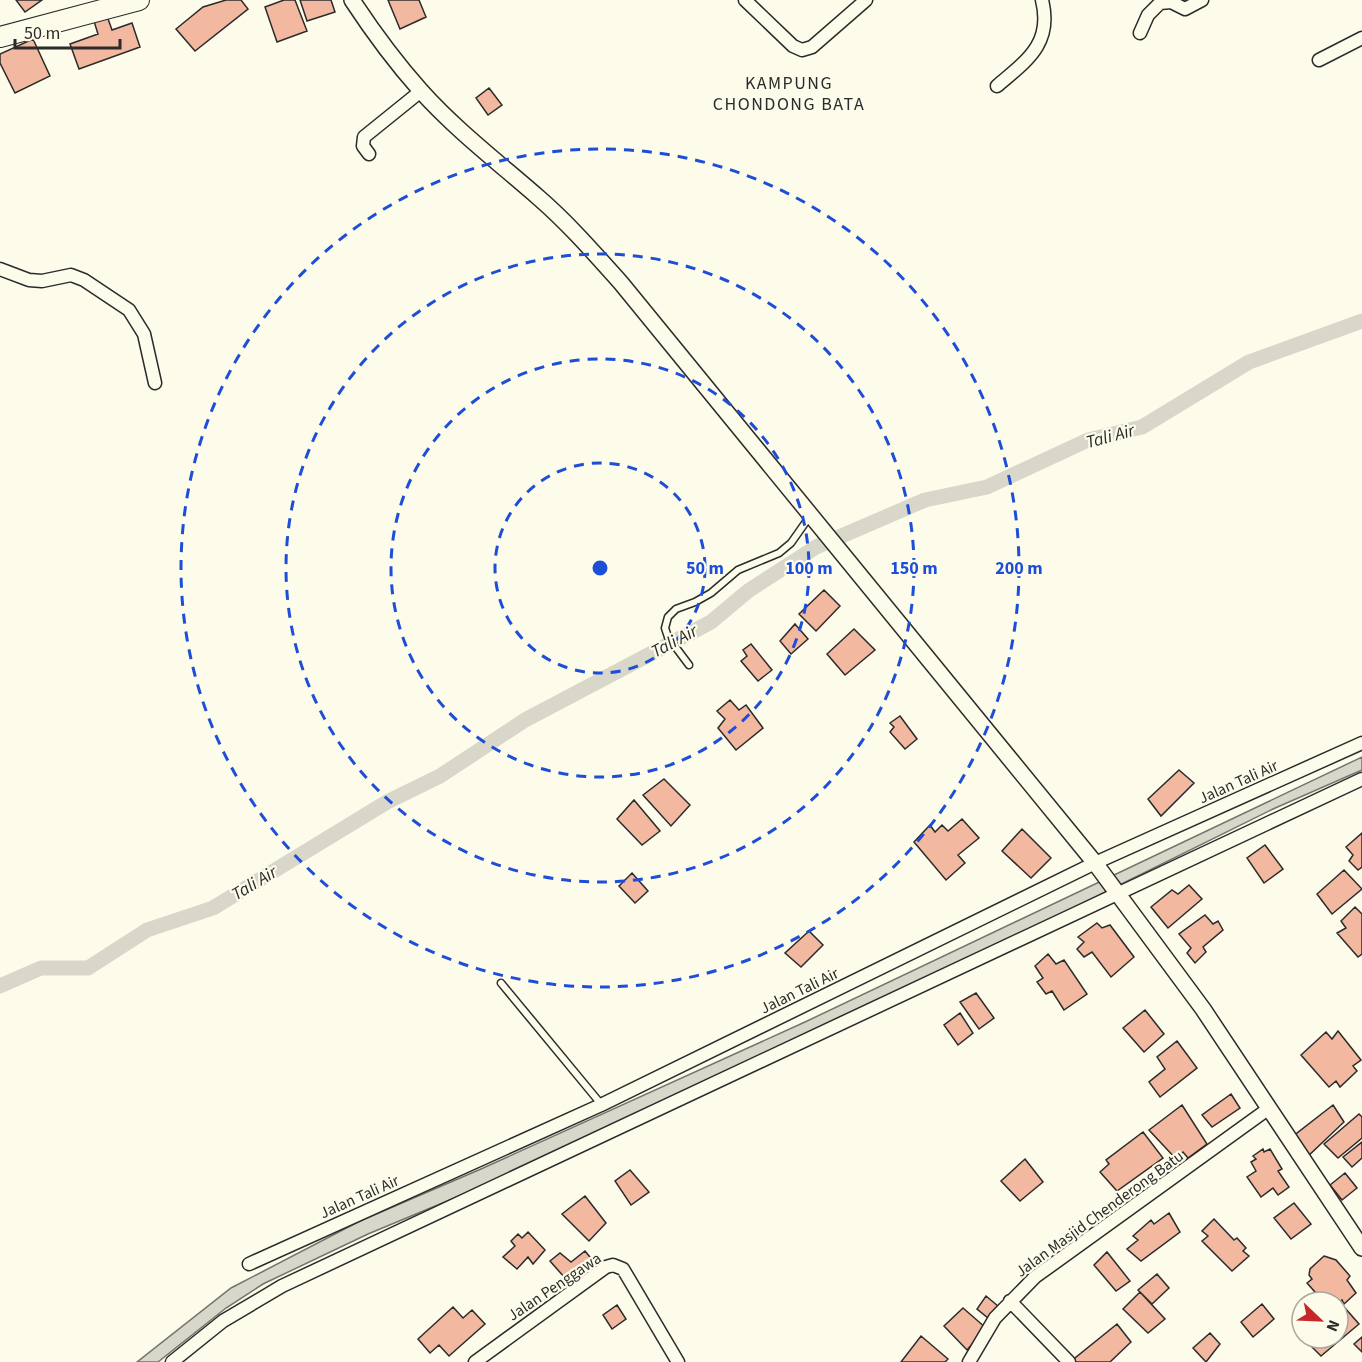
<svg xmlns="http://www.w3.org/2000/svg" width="1362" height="1362" viewBox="0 0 1362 1362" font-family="'Source Sans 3',sans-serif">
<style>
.water{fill:#d8d7c9;stroke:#74746e;stroke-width:1.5}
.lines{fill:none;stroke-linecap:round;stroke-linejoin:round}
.canal{stroke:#d8d7c9;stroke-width:15}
.building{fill:#f2b8a0;stroke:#2b2b2b;stroke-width:1.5}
.service-casing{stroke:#2b2b2b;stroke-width:9}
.minor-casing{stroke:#2b2b2b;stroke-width:15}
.tertiary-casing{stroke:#2b2b2b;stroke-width:18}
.primary-casing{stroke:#2b2b2b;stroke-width:22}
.service{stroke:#fdfbea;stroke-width:6}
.minor{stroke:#fdfbea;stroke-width:12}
.tertiary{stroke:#fdfbea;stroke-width:15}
.primary{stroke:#fdfbea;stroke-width:20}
.ring{fill:none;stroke:#1d4ed8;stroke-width:3;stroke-dasharray:10 8}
.labels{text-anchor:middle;stroke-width:4.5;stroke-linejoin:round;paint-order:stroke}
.street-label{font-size:16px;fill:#2b2b2b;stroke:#fdfbea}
.neighbourhood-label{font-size:18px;letter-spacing:1.5px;fill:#2b2b2b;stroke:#fdfbea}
.water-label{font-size:18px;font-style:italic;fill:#2b2b2b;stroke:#fdfbea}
.centre{fill:#1d4ed8;stroke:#fdfbea;stroke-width:3}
.ring-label{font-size:18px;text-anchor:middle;font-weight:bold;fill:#1d4ed8;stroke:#fdfbea;stroke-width:4.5;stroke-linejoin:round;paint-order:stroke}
</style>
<rect width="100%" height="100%" fill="#fdfbea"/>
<path class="water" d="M 1362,757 L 1362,770 L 1273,809 L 1073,908 L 464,1194 L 368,1234 L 263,1284 L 226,1308 L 158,1362 L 137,1362 L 231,1288 L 360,1221 L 481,1169 L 805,1022 Z"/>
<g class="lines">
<path class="canal" d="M 0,986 L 41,968 L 88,968 L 147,930 L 213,908 L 387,802 L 440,776 L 525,720 L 711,622 L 748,591 L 816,547 L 925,500 L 987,487 L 1088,440 L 1142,427 L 1249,362 L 1362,321"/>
</g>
<path class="building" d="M 16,0 L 42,0 L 25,12 Z
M 226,0 L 241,0 L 248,9 L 195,51 L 176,29 L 203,7 Z
M 284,0 L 295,0 L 307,31 L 277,42 L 265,7 Z
M 300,0 L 331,0 L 335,12 L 307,21 Z
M 388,0 L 419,0 L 426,17 L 400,29 Z
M 106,13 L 112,30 L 132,23 L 140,47 L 79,69 L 70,44 L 98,34 L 93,18 Z
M 33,39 L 50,76 L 15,93 L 0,63 L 0,54 Z
M 489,88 L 502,105 L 488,115 L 476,98 Z
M 824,590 L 840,606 L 816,631 L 799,614 Z
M 795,624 L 808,639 L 791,654 L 780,641 Z
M 854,629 L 875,650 L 845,675 L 827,654 Z
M 751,644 L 772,670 L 758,681 L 741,661 L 747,656 L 743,650 Z
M 730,700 L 739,710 L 746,705 L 763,728 L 736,750 L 718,728 L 725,719 L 717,711 Z
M 900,716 L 917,739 L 905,749 L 890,732 L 894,727 L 890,723 Z
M 1179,770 L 1194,783 L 1161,816 L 1148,799 Z
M 664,779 L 690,805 L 671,826 L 643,795 Z
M 634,800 L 660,831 L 642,845 L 617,819 Z
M 962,819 L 979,838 L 958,855 L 965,863 L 946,880 L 914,842 L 930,825 L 935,832 L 942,825 L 948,831 Z
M 1022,829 L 1051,858 L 1031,878 L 1002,851 Z
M 1362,833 L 1362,867 L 1358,870 L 1349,861 L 1353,855 L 1346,847 Z
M 1265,845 L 1283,869 L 1264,883 L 1247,858 Z
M 1344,870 L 1362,889 L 1332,914 L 1317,894 Z
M 632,873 L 648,891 L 635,903 L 619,886 Z
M 1189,885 L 1202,899 L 1168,928 L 1151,907 L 1172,890 L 1178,894 Z
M 1355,907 L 1362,914 L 1362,954 L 1358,957 L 1337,933 L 1346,928 L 1341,921 Z
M 1205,915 L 1213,924 L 1218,921 L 1223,930 L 1203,947 L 1206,952 L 1195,963 L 1187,953 L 1191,948 L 1179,934 Z
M 1097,923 L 1102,928 L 1110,925 L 1134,957 L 1111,977 L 1092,952 L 1084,957 L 1077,949 L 1084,942 L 1078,937 Z
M 809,931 L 823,945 L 801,967 L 785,953 Z
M 1048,954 L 1056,964 L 1064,960 L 1087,994 L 1064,1010 L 1052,991 L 1046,994 L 1037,982 L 1043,978 L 1035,966 Z
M 976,993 L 994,1018 L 979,1029 L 960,1002 Z
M 1145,1010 L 1164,1034 L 1144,1052 L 1123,1028 Z
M 960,1013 L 973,1033 L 958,1045 L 944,1025 Z
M 1338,1031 L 1361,1060 L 1353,1066 L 1357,1071 L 1340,1087 L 1336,1081 L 1329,1087 L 1301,1055 L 1326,1032 L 1332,1039 Z
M 1177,1041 L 1197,1068 L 1160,1097 L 1149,1082 L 1165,1069 L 1157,1057 Z
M 1231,1094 L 1240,1108 L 1212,1127 L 1202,1115 Z
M 1182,1105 L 1207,1144 L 1188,1158 L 1183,1152 L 1176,1159 L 1149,1130 Z
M 1333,1105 L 1344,1122 L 1306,1158 L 1292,1137 Z
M 1359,1114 L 1362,1117 L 1362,1138 L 1338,1158 L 1324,1144 Z
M 1143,1132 L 1163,1158 L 1117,1191 L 1100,1172 L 1109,1164 L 1106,1160 Z
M 1362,1142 L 1362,1158 L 1352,1167 L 1343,1157 Z
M 1263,1149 L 1264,1152 L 1270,1149 L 1282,1169 L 1278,1171 L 1289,1187 L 1278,1195 L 1273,1188 L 1261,1197 L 1247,1177 L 1256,1171 L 1251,1162 L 1256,1159 L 1253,1156 Z
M 1025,1159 L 1043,1182 L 1020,1201 L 1001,1181 Z
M 630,1170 L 649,1192 L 631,1205 L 615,1181 Z
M 1345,1173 L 1357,1188 L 1342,1200 L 1330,1185 Z
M 585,1196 L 606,1223 L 589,1241 L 562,1214 Z
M 1294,1203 L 1311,1224 L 1291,1239 L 1274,1218 Z
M 1169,1213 L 1180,1232 L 1141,1261 L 1127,1249 L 1138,1240 L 1133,1236 L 1151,1220 L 1154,1224 Z
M 1214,1219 L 1234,1240 L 1237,1238 L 1246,1248 L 1243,1251 L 1249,1256 L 1232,1271 L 1202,1241 L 1208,1236 L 1202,1231 Z
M 528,1232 L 545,1250 L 533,1264 L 528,1257 L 517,1269 L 503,1257 L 515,1246 L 511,1241 L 518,1234 L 522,1238 Z
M 585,1251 L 594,1262 L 572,1286 L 550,1261 L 560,1253 L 571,1262 Z
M 1107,1252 L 1130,1281 L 1116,1291 L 1094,1265 Z
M 1324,1256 L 1336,1260 L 1350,1276 L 1347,1280 L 1356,1293 L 1344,1304 L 1342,1300 L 1338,1303 L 1324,1302 L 1307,1283 L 1312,1279 L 1309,1275 L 1310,1269 Z
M 1157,1274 L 1169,1288 L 1152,1304 L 1138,1290 Z
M 1140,1292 L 1165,1319 L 1148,1333 L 1123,1309 Z
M 986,1296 L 998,1306 L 988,1318 L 977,1309 Z
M 1262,1304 L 1274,1319 L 1253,1337 L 1241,1322 Z
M 617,1305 L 626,1319 L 612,1329 L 603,1315 Z
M 453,1307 L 463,1318 L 472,1310 L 485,1324 L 449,1356 L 439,1345 L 430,1353 L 418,1339 Z
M 963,1308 L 986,1328 L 967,1350 L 944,1326 Z
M 1345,1308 L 1359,1324 L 1321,1356 L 1304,1339 L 1338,1338 L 1338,1313 Z
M 1117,1324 L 1131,1342 L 1110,1362 L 1070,1362 Z
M 1210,1333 L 1220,1344 L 1206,1362 L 1193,1348 Z
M 921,1336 L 948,1359 L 945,1362 L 901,1362 Z
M 1362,1337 L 1362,1352 L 1354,1344 Z"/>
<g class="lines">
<defs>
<path id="service" d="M 689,665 L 668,637 L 665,628 L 668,617 L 676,609 L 695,602 L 711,593 L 738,570 L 779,553 L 791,543 L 810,516
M 501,983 L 601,1104"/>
<path id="minor" d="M 745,0 L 793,46 L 802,50 L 812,47 L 866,0
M 1140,33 L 1148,15 L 1160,3 L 1171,2 L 1185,9 L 1202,0
M 1319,60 L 1362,38
M 997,86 C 1026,61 1053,44 1042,0
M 369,154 L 363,146 L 364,137 L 421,91
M 0,269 L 29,280 L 42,281 L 71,275 L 84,280 L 129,310 L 144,334 L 155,383
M 249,1264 L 601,1105 L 1095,863 L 1362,743
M 1010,1301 L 1069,1362
M 172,1362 L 223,1321 L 282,1286 L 1362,779
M 475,1362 L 606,1267 L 613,1265 L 623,1269 L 678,1362
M 969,1362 L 995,1318 L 1035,1277 L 1268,1109"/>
<path id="tertiary" d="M 352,0 C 373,32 396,63 421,91 C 456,130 499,163 539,198 C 569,224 595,254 621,283 L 1095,863 L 1203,1009 L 1362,1248"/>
<path id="primary" d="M 0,37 L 139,0"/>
</defs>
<use href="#service" class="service-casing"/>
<use href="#minor" class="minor-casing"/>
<use href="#tertiary" class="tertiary-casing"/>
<use href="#primary" class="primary-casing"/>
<use href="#service" class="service"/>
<use href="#minor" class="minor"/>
<use href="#tertiary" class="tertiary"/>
<use href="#primary" class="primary"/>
</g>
<g class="ring">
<circle cx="600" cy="568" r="105"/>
<circle cx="600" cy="568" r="209"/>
<circle cx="600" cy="568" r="314"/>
<circle cx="600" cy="568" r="419"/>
</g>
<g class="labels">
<g class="street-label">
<text transform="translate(1238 781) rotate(-24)" y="6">Jalan Tali Air</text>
<text transform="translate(799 990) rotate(-26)" y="6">Jalan Tali Air</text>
<text transform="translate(359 1196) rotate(-24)" y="6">Jalan Tali Air</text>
<text transform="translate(1099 1213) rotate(-36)" y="6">Jalan Masjid Chenderong Batu</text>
<text transform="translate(554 1286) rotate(-34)" y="6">Jalan Penggawa</text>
</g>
<g class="neighbourhood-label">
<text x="789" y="89">KAMPUNG<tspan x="789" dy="21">CHONDONG BATA</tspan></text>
</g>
<g class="water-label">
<text transform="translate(1110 436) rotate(-15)" y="6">Tali Air</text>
<text transform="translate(674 641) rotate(-28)" y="6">Tali Air</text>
<text transform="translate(254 883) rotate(-31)" y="6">Tali Air</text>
</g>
</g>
<circle cx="600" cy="568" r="9" class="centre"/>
<g class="ring-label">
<text x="705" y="574">50 m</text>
<text x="809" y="574">100 m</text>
<text x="914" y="574">150 m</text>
<text x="1019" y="574">200 m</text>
</g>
<g transform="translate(1320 1320) rotate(113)"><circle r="28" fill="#fdfbea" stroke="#a9a89e" stroke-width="1.5"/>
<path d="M0-4.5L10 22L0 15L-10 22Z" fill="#c62828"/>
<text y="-9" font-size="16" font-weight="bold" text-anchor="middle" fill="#2b2b2b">N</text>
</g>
<path d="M15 39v9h105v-9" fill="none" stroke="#2b2b2b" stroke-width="3"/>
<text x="24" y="39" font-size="18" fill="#2b2b2b" stroke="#fdfbea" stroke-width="4.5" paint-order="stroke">50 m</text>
</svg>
